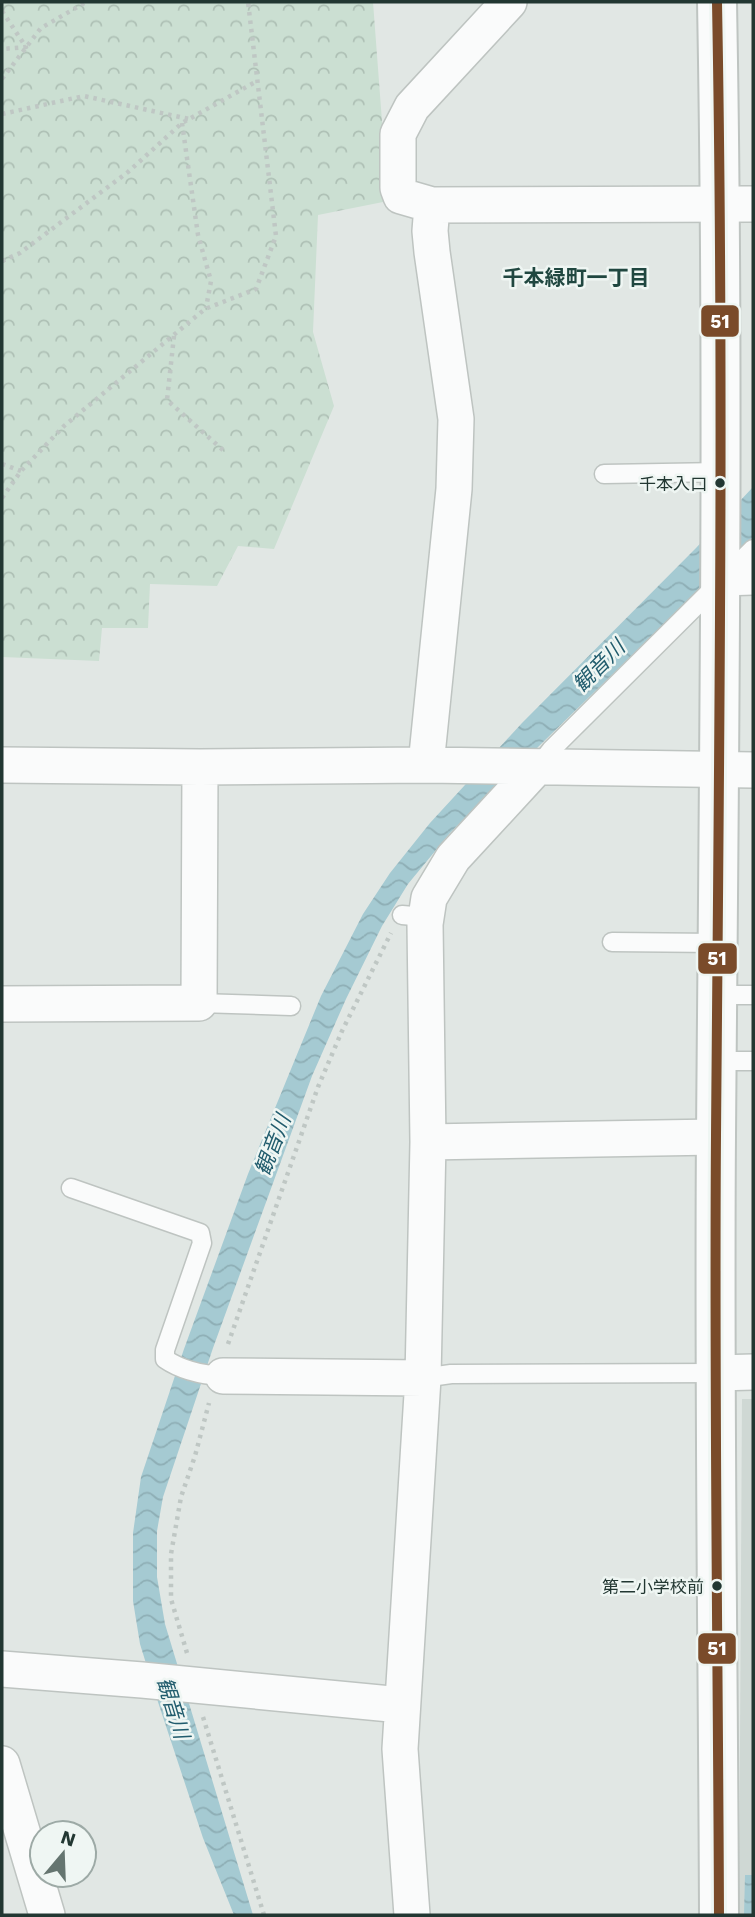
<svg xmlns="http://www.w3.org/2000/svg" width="755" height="1917" viewBox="0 0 755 1917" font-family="'Work Sans','Noto Sans JP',sans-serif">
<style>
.built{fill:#cfd8d4}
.forest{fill:url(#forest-crowns)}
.water{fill:url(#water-waves)}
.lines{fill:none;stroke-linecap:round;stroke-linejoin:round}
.service-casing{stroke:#bec4c1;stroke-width:21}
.minor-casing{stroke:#bec4c1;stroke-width:38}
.tertiary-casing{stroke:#bec4c1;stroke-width:42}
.path{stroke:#bfc7c4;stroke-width:4.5;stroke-dasharray:3.5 5;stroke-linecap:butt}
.service{stroke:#fafbfb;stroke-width:18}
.minor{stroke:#fafbfb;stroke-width:35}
.tertiary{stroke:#fafbfb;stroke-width:38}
.bus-1-casing{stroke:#eff6f3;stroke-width:16}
.bus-1{stroke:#7a4b2a;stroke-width:10}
.bus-dot{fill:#223732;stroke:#eff6f3;stroke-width:2.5}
.labels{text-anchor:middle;stroke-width:5;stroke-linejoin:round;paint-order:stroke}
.bus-label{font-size:17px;fill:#223732;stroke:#eff6f3;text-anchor:end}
.neighbourhood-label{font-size:21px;font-weight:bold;fill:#204740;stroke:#eff6f3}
.water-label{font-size:21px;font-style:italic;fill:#215c6d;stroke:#eff6f3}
.line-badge{stroke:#eff6f3;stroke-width:2.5}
.badge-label{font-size:19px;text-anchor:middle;font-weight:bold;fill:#fff}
</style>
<defs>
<pattern id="forest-crowns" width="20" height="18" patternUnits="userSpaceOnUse" patternTransform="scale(1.75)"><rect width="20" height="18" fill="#cbdfd2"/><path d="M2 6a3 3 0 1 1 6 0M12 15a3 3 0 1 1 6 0" fill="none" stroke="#aec0b5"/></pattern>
<pattern id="water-waves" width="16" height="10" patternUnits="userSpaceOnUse" patternTransform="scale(1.75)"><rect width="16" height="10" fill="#a5cad2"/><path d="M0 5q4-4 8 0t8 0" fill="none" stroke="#8eaeb5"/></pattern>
</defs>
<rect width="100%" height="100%" fill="#e1e7e4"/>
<path class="built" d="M 742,1399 L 753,1399 L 753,1915 L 739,1915 Z"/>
<path class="forest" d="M 2,2 L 373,2 L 388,201 L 318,215 L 313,332 L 334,406 L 274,549 L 238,546 L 217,586 L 150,584 L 148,628 L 102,628 L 99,661 L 2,657 Z"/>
<path class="water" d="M 753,487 L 753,537 L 450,833 L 408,884 L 382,926 L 346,999 L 312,1076 L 213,1348 L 163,1497 L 157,1531 L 157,1577 L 165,1624 L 253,1915 L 234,1915 L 203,1838 L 158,1702 L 140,1644 L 133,1601 L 133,1533 L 141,1477 L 184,1349 L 248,1174 L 321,996 L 363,914 L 390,873 L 430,823 L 522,723 L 696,548 Z
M 745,1875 L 753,1875 L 753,1915 L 744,1915 Z"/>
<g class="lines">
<defs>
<path id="service" d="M 604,474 L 721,472
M 537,768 L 551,750 L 753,549
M 402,915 L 426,917
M 612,942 L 718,943
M 718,995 L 753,995
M 199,1003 L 291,1006
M 717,1061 L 753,1061
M 71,1188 L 200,1233 L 202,1243 L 165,1350 L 165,1359 C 181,1370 204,1375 223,1376
M 423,1378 L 451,1374 L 717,1373"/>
<path id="minor" d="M 509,2 L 412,107 L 398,134 L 398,188 L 401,196 L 432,205 L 753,204
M 722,578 L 753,577
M 2,765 L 200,767 L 426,765 L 753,770
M 426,765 L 454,489 L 456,419 L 432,252 L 430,231 L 432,205
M 2,1004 L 199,1003 L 200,767
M 428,1142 L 716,1137
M 717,1373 L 753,1372
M 223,1376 L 423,1378
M 2,1669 L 142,1680 L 401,1705
M 2,1764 L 47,1915
M 412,1915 L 400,1749 L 423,1378 L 428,1142 L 425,924 L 429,898 L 453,858 L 536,768"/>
<path id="tertiary" d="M 717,2 C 724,380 719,758 716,1136 C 714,1396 718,1656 719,1915"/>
</defs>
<use href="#service" class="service-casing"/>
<use href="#minor" class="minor-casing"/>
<use href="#tertiary" class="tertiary-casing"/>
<path class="path" d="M 2,11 L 26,47 L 2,49
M 2,79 L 41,28 L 86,2
M 2,114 L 84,96 L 189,119
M 182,123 L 198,235 L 211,281 L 206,308
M 2,261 L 20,253 L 128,172 L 182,123 L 257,81
M 174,336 L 167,400 L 224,451
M 2,464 L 21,471
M 2,498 L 21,471 L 64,426 L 205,309 L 256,289 L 276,236 L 248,2
M 228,1344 L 318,1087 L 342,1031 L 391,933
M 187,1653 L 171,1599 L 171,1554 L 181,1497 L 195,1456 L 209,1403
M 203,1717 L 264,1915"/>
<use href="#service" class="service"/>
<use href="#minor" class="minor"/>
<use href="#tertiary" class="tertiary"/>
<defs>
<path id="bus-1" d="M 717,2 C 724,380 719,758 716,1136 C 714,1396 718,1656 719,1915"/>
</defs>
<use href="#bus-1" class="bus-1-casing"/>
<use href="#bus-1" class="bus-1"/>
</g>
<g class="bus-dot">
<circle cx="720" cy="483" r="6"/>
<circle cx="717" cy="1586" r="6"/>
</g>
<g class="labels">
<g class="bus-label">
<text x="707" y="490">千本入口</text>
<text x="704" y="1593">第二小学校前</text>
</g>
<g class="neighbourhood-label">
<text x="576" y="285">千本緑町一丁目</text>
</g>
<g class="water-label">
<text transform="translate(599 666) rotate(-45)" y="7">観音川</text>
<text transform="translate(273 1145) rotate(-69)" y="7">観音川</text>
<text transform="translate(173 1708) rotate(73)" y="7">観音川</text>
</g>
</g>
<g class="line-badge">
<rect x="700" y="304" width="40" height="34" rx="7" fill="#7a4b2a"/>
<rect x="697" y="942" width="41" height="33" rx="7" fill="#7a4b2a"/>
<rect x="697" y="1632" width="40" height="33" rx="7" fill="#7a4b2a"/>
</g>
<g class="badge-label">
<text x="720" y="328">51</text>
<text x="717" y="965">51</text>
<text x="717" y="1655">51</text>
</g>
<rect width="755" height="1917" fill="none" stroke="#223732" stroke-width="7"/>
<g transform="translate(63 1854) rotate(19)"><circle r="33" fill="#eff6f3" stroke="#9daaa6" stroke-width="2"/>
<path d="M0-5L12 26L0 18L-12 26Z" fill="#657570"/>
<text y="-10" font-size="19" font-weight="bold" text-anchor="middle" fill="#223732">N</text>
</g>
</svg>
